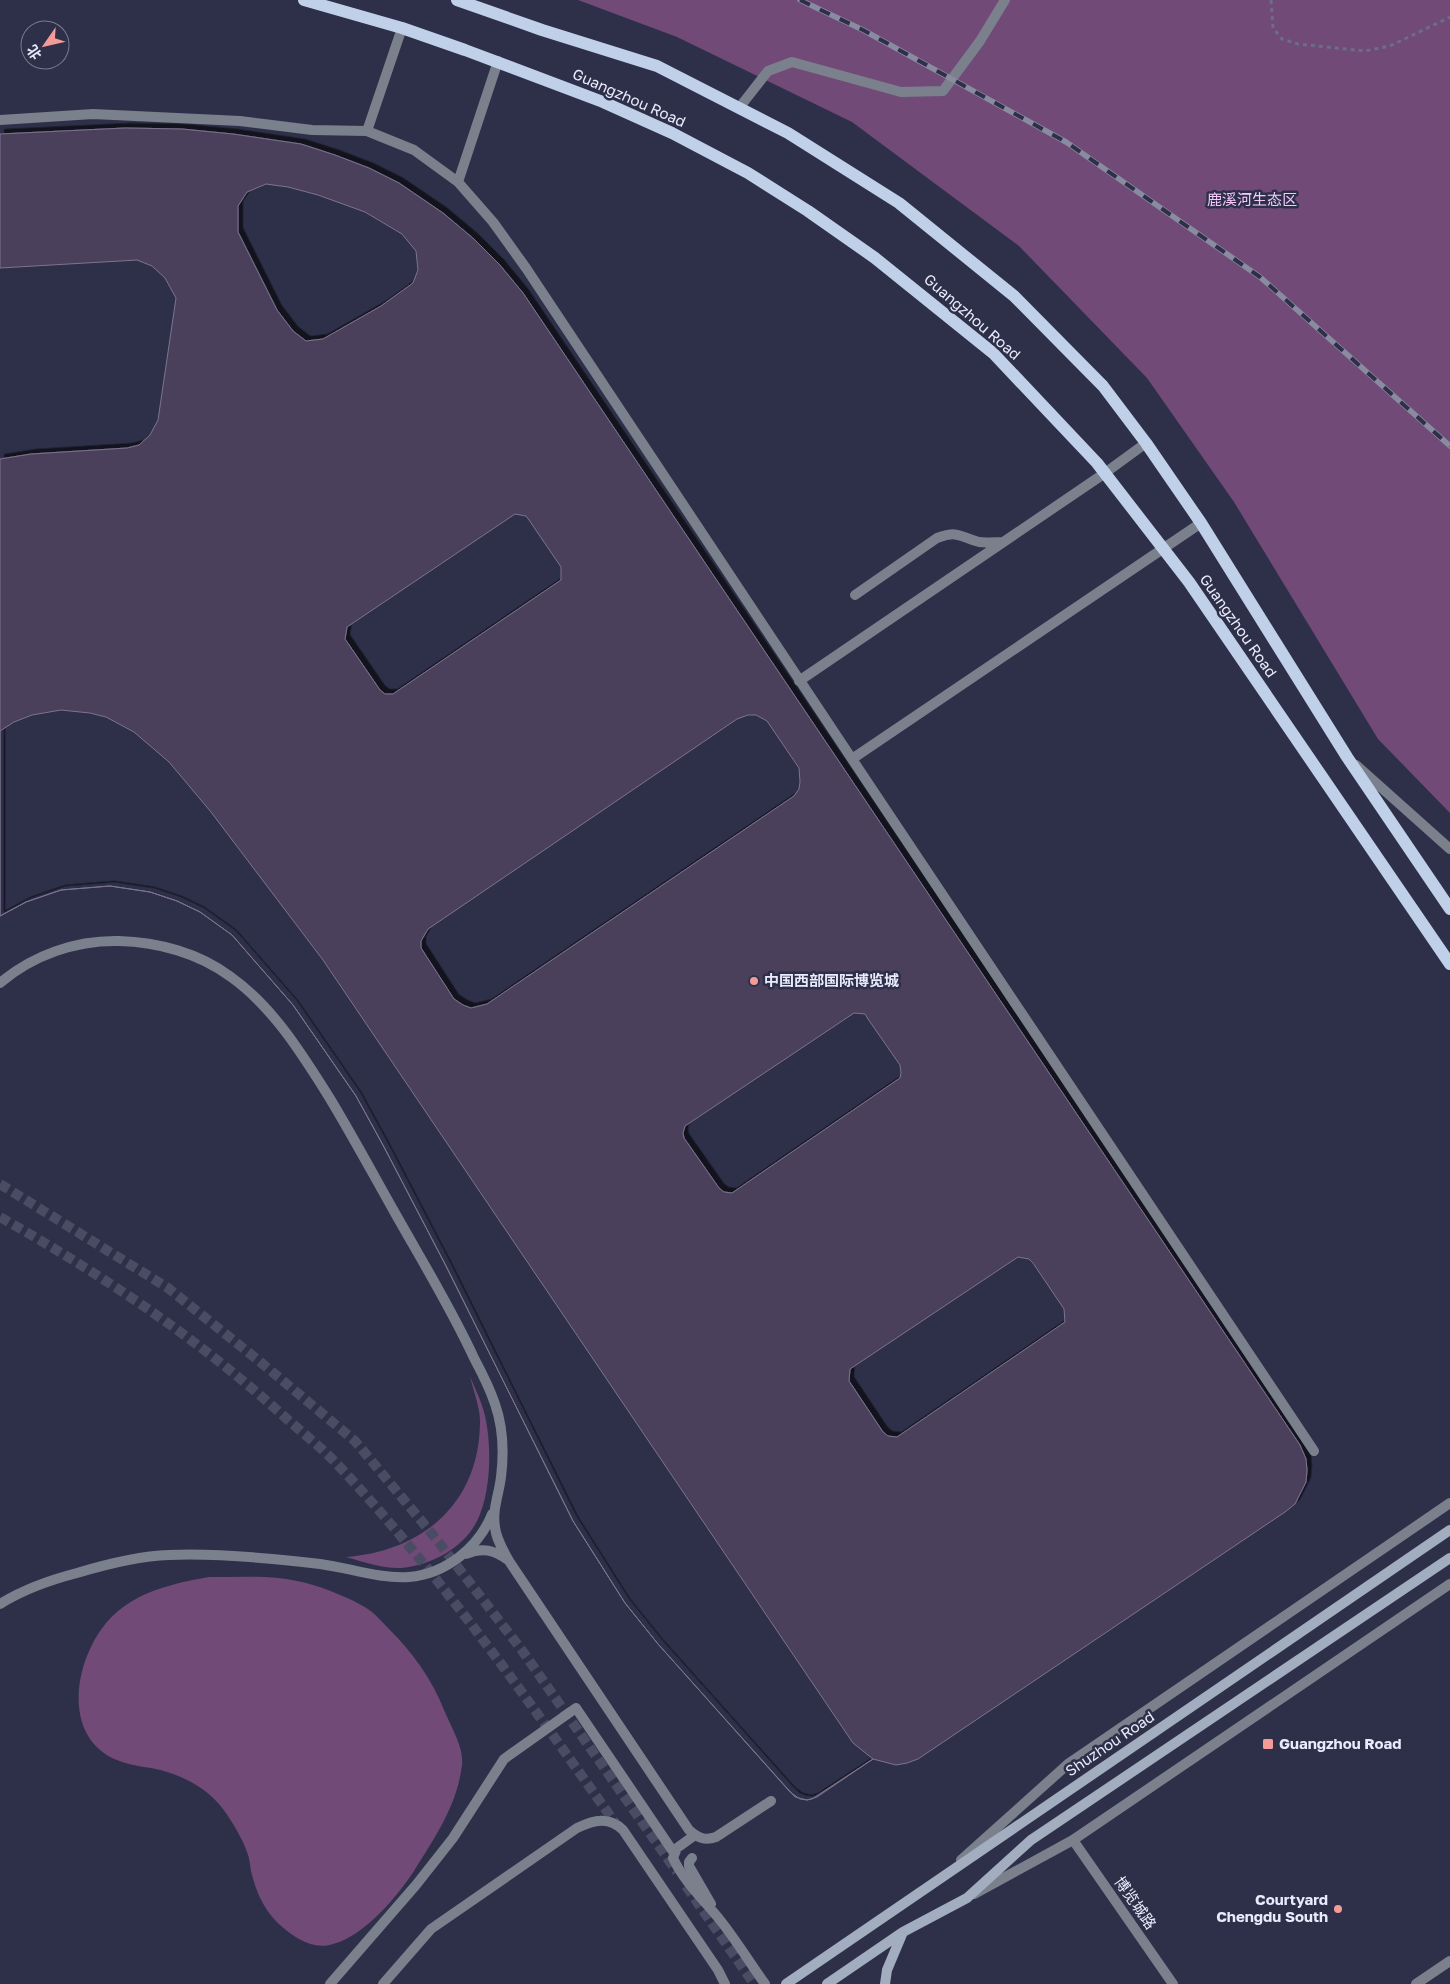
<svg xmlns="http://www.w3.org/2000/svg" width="1450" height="1984" viewBox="0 0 1450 1984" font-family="'Golos Text','Noto Sans SC',sans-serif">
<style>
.green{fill:#714a78}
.building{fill:#4b415b;stroke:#7d738f;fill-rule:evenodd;filter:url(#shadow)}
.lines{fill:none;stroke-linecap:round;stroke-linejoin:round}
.secondary-tunnel{stroke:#4a4c64;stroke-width:10;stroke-dasharray:10 5;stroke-linecap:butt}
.path{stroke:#6c6e85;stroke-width:3;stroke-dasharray:4 4;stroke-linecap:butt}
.service{stroke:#7a818d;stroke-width:10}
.pedestrian{stroke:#7a818d;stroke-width:10}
.minor{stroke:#7a818d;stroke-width:10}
.tertiary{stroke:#7a818d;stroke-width:10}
.secondary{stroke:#a2adc0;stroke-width:10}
.primary{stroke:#c0d0e8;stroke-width:12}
.rail-casing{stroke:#898ba0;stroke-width:5.5}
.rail{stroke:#2e3049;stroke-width:4;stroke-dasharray:11;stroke-linecap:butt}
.poi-dot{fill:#f59b97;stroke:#2e3049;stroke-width:2}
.labels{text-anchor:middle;stroke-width:5;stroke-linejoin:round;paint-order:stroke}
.street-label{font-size:15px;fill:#e9ebfc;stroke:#2e3049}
.park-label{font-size:15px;fill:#f6c9fe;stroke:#2e3049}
.poi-label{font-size:15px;font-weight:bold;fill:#e9ebfc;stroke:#2e3049;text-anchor:start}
</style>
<defs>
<filter id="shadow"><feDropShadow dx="4.5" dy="-4.5" stdDeviation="0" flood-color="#0009"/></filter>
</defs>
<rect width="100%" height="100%" fill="#2e3049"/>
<path class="green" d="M 578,0 L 1450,0 L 1450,813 L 1378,739 L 1234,502 L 1147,378 L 1019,246 L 852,122 L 677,37 Z
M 470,1376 C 475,1389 482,1402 485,1416 C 492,1446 491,1494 477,1521 C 464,1548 431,1565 402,1568 C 383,1569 364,1562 346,1557 C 424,1551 480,1502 480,1421 C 480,1407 473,1390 470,1376 Z
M 209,1577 C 238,1577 269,1575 297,1581 C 316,1584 357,1600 372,1612 C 378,1617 383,1623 389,1629 C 412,1652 432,1679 444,1710 C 451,1727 464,1747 462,1765 C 457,1806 435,1837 414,1871 C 397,1897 364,1936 333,1944 C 321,1948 310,1945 299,1939 C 273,1923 260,1905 252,1875 C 250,1868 250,1859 247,1852 C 243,1840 235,1827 228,1816 C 211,1789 182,1774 151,1768 C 137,1766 125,1764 112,1758 C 71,1737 73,1685 90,1649 C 113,1598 158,1586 209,1577 Z"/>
<path class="building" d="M 125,128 L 182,129 L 233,134 L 301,144 L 335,155 L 369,168 L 399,183 L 443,213 L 474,239 L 499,264 L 523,293 L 1300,1445 L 1306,1459 L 1307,1470 L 1306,1482 L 1295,1504 L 1285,1512 L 918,1759 L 907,1763 L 896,1765 L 873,1759 L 817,1797 L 807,1800 L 800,1799 L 790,1792 L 658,1644 L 625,1603 L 573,1521 L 446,1266 L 384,1147 L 356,1096 L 293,1005 L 232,935 L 200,912 L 177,901 L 150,892 L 110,886 L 61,890 L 26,902 L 0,916 L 0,459 L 31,454 L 127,448 L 139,445 L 150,435 L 158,420 L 176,298 L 165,278 L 152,266 L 137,260 L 0,268 L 0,134 ZM 266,184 L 288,187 L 318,195 L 365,212 L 402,234 L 416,251 L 418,270 L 413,283 L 381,306 L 323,339 L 306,341 L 293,331 L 277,310 L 238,232 L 238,206 L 247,192 ZM 515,514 L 526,516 L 529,520 L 561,567 L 561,580 L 393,694 L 385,694 L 380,690 L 345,639 L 347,627 ZM 748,715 L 756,715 L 767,721 L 799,768 L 800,782 L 799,789 L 794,796 L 487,1004 L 471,1008 L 463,1005 L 454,999 L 421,948 L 421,941 L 428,929 L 737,719 ZM 854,1013 L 865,1014 L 868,1019 L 900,1065 L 901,1073 L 900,1078 L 732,1193 L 724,1192 L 719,1188 L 684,1138 L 683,1133 L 685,1126 ZM 1018,1257 L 1029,1259 L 1033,1263 L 1064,1309 L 1065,1322 L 897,1437 L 888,1436 L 883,1432 L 849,1381 L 850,1369 Z
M 61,710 L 90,713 L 106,717 L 134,732 L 169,762 L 211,812 L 323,960 L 853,1743 L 873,1759 L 812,1799 L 807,1800 L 795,1797 L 658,1644 L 625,1603 L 573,1521 L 446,1266 L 384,1147 L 356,1096 L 293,1005 L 232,935 L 200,912 L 177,901 L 150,892 L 110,886 L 61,890 L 26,902 L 0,916 L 0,731 L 14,722 L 32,715 Z"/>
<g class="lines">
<path class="secondary-tunnel" d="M 0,1184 L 168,1288 L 258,1360 L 355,1441 L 433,1535 L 521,1649 L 677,1872
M 0,1217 C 104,1276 199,1339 288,1420 C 304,1434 322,1448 337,1464 C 442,1576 530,1703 618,1827
M 686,1886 L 754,1984"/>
<path class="path" d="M 1271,0 L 1273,28 L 1282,39 L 1298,44 L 1365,51 L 1390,46 L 1450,17"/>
<path class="service" d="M 739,108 L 768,71 L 792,62 L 901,92 L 943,91 L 980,41 L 1005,0
M 0,120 L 93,114 L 240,121 L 312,130 L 367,131 L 414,150 L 458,182 L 493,222 L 526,268 L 852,759 L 1314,1451
M 367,131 L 402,28
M 458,182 L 498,61
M 855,595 L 937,538 C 960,530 959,537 979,542 C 986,543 995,542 1003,542
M 799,681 L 1105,473 L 1146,443
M 852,759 L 1201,523
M 0,983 C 33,955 76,940 119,941 C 158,942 199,953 231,977 C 273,1007 302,1054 329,1097 C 352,1135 373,1174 395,1213 C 422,1261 451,1308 474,1358 C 482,1373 490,1389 495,1404 C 503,1427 504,1453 501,1477 C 499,1494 492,1510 495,1527 C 496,1539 503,1550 509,1561 L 689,1830 C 698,1838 705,1841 716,1837 L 771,1801
M 466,1554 C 483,1547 494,1550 508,1560
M 0,1604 C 24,1589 50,1580 77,1573 C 107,1564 138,1556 169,1555 C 219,1553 270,1558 320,1564 C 350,1568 379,1579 409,1577 C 446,1574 479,1547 492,1514
M 695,1835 L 677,1848 L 673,1858 C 684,1882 704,1900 720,1920 C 736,1940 750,1963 765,1984
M 692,1858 L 689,1862 L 689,1866 L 711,1904
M 383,1984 L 431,1929 L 577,1828 C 594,1820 609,1816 623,1830 L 718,1970 L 725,1984"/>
<path class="pedestrian" d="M 330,1984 L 416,1885 L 453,1838 L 504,1759 L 576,1708 L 674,1853"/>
<path class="minor" d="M 1073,1840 L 1173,1984
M 1416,1984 L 1450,1961"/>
<path class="tertiary" d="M 1356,765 L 1450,849
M 961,1860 L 1068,1764 L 1450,1503
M 974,1894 L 1073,1840 L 1450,1584"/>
<path class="secondary" d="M 786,1984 L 1450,1530
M 827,1984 L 903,1932 L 967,1898 L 1031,1840 L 1450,1558
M 885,1984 L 887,1970 L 903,1932"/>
<path class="primary" d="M 304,0 L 402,28 L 465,50 L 603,102 L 672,133 L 748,173 L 808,211 L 875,258 L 993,353 L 1097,463 L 1189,582 L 1450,964
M 457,0 L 542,30 L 657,66 L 788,133 L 899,203 L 1014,296 L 1103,386 L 1146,443 L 1201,523 L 1347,757 L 1450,909"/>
<defs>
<path id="rail" d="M 800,0 L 863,30 L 1066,142 L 1260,277 L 1450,446"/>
</defs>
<use href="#rail" class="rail-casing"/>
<use href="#rail" class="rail"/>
</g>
<g class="poi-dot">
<circle cx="754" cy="981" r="5"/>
<rect x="1262" y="1738" width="12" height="12" rx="2.5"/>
<circle cx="1338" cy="1909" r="5"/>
</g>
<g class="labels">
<g class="street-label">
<text transform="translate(629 98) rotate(24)" y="5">Guangzhou Road</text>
<text transform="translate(972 317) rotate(41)" y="5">Guangzhou Road</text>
<text transform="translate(1238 626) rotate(55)" y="5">Guangzhou Road</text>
<text transform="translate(1110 1744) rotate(-34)" y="5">Shuzhou Road</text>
<text transform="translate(1135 1903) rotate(55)" y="5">博览城路</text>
</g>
<g class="park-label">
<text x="1252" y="205">鹿溪河生态区</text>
</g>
<g class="poi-label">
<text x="764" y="986">中国西部国际博览城</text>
<text x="1279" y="1749">Guangzhou Road</text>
<text x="1328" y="1905" text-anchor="end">Courtyard<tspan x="1328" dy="17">Chengdu South</tspan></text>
</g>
</g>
<g transform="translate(45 45) rotate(236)"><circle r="24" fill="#2e3049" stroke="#797b91"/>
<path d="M0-4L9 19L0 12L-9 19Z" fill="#f59b97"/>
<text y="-8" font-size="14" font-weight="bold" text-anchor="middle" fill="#e9ebfc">北</text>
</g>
</svg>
